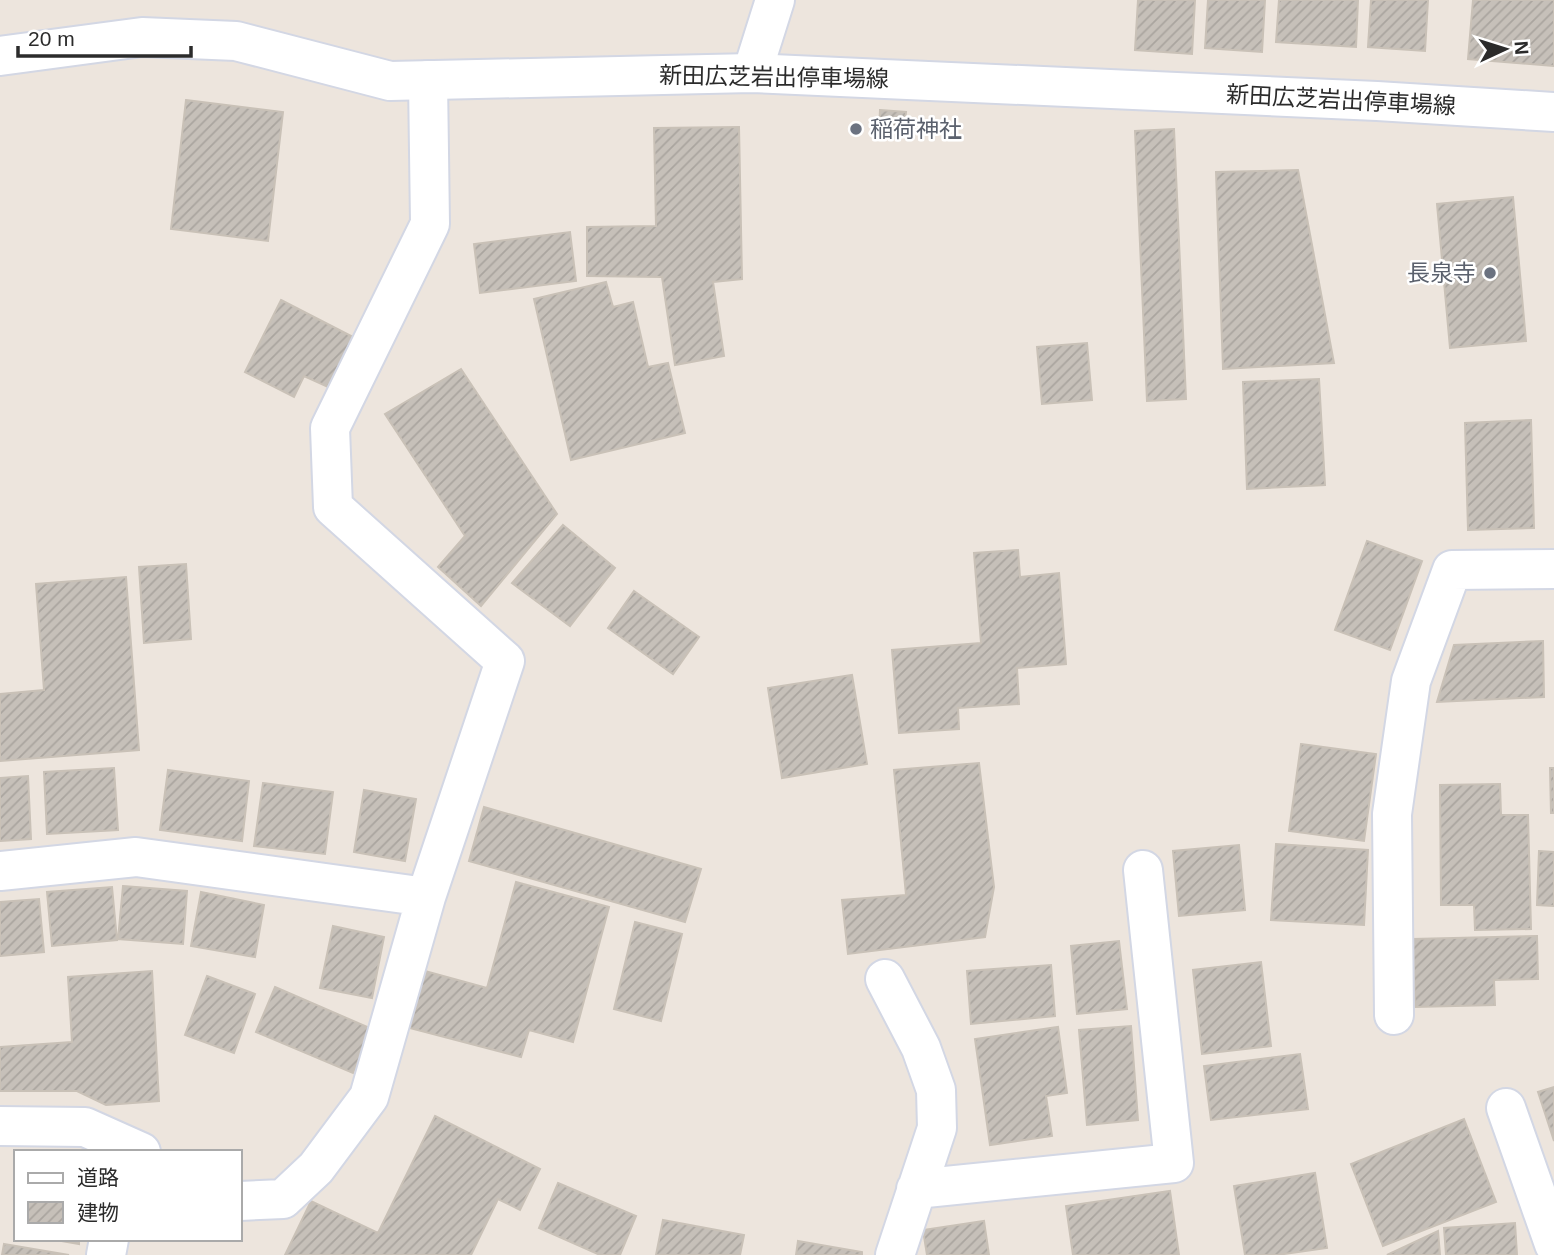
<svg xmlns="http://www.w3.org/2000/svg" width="1554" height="1255" viewBox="0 0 1554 1255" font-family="Arial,'Noto Sans JP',sans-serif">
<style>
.building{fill:url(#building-hatch);stroke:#c9c1b7;stroke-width:2}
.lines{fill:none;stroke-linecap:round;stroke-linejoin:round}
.street-casing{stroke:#d3d7e4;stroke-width:42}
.secondary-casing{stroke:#d3d7e4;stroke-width:42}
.street{stroke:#fff;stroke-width:38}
.secondary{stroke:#fff;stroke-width:38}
.worship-dot{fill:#6b7280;stroke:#fff;stroke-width:2.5}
.labels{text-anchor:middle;stroke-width:5;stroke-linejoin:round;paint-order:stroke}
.street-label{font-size:23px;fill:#2b2b2b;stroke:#fff}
.worship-label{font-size:23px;fill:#5b616d;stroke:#fff;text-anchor:start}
</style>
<defs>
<pattern id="building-hatch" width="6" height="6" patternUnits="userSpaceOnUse" patternTransform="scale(1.75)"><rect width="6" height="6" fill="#c6c0b9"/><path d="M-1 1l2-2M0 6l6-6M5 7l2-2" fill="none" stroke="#aaa59f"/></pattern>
</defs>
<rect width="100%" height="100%" fill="#ede5dd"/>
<path class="building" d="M 1138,0 L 1195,0 L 1192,54 L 1135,50 Z
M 1208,0 L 1265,0 L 1262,52 L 1205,48 Z
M 1279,0 L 1358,0 L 1356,47 L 1276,42 Z
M 1371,0 L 1428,0 L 1425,51 L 1368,47 Z
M 1473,0 L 1554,0 L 1554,66 L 1468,59 Z
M 186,100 L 283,112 L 268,241 L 171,229 Z
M 880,110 L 906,112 L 904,132 L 879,131 Z
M 739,127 L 742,279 L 713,282 L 724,356 L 675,365 L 662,277 L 587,276 L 587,227 L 656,226 L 654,128 Z
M 1174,129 L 1186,399 L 1147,401 L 1135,131 Z
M 1298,170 L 1334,363 L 1223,369 L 1216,172 Z
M 1513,197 L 1526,341 L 1450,348 L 1437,204 Z
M 570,232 L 576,281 L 480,293 L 474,244 Z
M 606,282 L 613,307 L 633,302 L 648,367 L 668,363 L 685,433 L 571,460 L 534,299 Z
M 281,300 L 353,337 L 328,387 L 304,376 L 294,397 L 245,372 Z
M 1087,343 L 1092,400 L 1042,404 L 1037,347 Z
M 461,369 L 557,514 L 481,606 L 438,567 L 465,536 L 385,414 Z
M 1319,379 L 1325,485 L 1247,489 L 1243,382 Z
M 1531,420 L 1534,528 L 1468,530 L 1465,423 Z
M 563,525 L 615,568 L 570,626 L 512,583 Z
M 1367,541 L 1422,561 L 1390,650 L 1335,630 Z
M 1018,550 L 1020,577 L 1059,573 L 1066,664 L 1017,668 L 1019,704 L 958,708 L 959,729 L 899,733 L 892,650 L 981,643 L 974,553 Z
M 186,564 L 191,639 L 144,643 L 139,567 Z
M 126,577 L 139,750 L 0,761 L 0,694 L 44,690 L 36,584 Z
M 634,591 L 699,637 L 673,674 L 608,628 Z
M 1543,641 L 1544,697 L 1437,702 L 1454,645 Z
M 852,675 L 867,764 L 782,778 L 768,688 Z
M 1301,744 L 1376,754 L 1364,841 L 1289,831 Z
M 979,763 L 994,887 L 985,937 L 848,954 L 842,900 L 906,895 L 894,770 Z
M 114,768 L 118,830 L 47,834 L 44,772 Z
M 1550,768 L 1554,768 L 1554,813 L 1551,813 Z
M 168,770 L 249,781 L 242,841 L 160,830 Z
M 28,776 L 31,839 L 0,841 L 0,778 Z
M 263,783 L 333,792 L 325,854 L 254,846 Z
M 1500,784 L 1501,815 L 1528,815 L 1531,929 L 1475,930 L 1474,905 L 1441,905 L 1440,785 Z
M 364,790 L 416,799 L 405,861 L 354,852 Z
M 484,807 L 701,869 L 685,922 L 469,861 Z
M 1276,844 L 1368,850 L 1364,925 L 1271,920 Z
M 1239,845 L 1245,910 L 1179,916 L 1173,851 Z
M 1539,851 L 1554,852 L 1554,906 L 1537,905 Z
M 516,882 L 609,907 L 573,1042 L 529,1030 L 521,1057 L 410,1028 L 425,971 L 487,988 Z
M 123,886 L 187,891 L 183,944 L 118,939 Z
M 112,887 L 117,940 L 52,946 L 47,892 Z
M 201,892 L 264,905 L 255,957 L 191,946 Z
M 39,899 L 44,952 L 0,956 L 0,902 Z
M 635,922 L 682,934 L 661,1021 L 614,1009 Z
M 333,926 L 384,937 L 372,998 L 320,988 Z
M 1537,936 L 1538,979 L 1494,980 L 1495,1005 L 1415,1007 L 1413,939 Z
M 1119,941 L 1127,1009 L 1077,1014 L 1071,946 Z
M 1261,962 L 1271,1046 L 1202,1054 L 1193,970 Z
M 1051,965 L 1055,1016 L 971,1024 L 967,971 Z
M 152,971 L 159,1101 L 106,1105 L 77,1091 L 0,1091 L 0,1047 L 72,1042 L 68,977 Z
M 207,976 L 255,994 L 234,1053 L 185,1035 Z
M 275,987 L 372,1029 L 353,1073 L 256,1032 Z
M 1131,1026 L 1138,1120 L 1087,1125 L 1079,1030 Z
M 1058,1027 L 1067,1093 L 1046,1096 L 1052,1136 L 990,1145 L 975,1039 Z
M 1300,1054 L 1308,1109 L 1211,1120 L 1204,1066 Z
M 1554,1087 L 1554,1141 L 1538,1092 Z
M 435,1116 L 540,1169 L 520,1210 L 498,1199 L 471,1255 L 285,1255 L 311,1201 L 378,1233 Z
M 1464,1119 L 1496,1202 L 1383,1246 L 1351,1164 Z
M 1315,1173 L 1327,1248 L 1277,1255 L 1245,1255 L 1234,1186 Z
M 558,1183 L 636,1216 L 620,1255 L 600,1255 L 539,1228 Z
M 1170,1191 L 1179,1255 L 1073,1255 L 1066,1206 Z
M 663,1220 L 744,1235 L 740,1255 L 656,1255 Z
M 984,1221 L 989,1255 L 927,1255 L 923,1230 Z
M 1515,1223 L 1517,1255 L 1446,1255 L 1444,1228 Z
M 1438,1231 L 1440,1255 L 1387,1255 Z
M 50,1239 L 79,1239 L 79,1244 Z
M 798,1241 L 862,1252 L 862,1255 L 796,1255 Z
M 4,1244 L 69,1255 L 2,1255 Z"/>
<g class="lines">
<defs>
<path id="street" d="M 752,73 L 775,0
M 0,871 L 136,857 L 426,897
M 885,979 L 921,1048 L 936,1090 L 937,1128 L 895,1255
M 1394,1015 L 1392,814 L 1411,681 L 1452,570 L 1554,569
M 1506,1108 L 1554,1244
M 0,1126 L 85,1127 L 141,1152
M 916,1189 L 1174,1163 L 1143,870
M 240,1201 L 283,1199 L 316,1168 L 369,1097 L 426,897 L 505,661 L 333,507 L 330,428 L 430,224 L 428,80
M 106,1255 L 109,1239"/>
<path id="secondary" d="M 0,56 L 142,37 L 236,41 L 390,81 L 752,73 L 1377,101 L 1554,112"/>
</defs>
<use href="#street" class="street-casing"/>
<use href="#secondary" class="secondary-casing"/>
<use href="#street" class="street"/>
<use href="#secondary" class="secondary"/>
</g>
<g class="worship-dot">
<circle cx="856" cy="129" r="7"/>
<circle cx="1490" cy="273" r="7"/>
</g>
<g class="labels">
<g class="street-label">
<text transform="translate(774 77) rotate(1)" y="8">新田広芝岩出停車場線</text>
<text transform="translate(1341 100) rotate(3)" y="8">新田広芝岩出停車場線</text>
</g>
<g class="worship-label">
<text x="870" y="137">稲荷神社</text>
<text x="1476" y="281" text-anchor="end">長泉寺</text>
</g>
</g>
<rect x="14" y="1150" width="228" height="91" fill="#ffffff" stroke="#aaaaaa" stroke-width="2"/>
<rect x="28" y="1173" width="35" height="10" fill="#ffffff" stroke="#aaaaaa" stroke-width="2"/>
<text x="77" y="1185" font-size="21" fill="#2b2b2b">道路</text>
<rect x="28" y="1202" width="35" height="21" fill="url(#building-hatch)" stroke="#aaaaaa" stroke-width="2"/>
<text x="77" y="1220" font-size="21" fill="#2b2b2b">建物</text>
<g transform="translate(1505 49) rotate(86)" stroke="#ffffff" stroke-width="5" paint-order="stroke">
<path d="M0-5L12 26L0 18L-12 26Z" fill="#2b2b2b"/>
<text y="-10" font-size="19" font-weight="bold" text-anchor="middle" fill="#2b2b2b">N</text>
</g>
<path d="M18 46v10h173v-10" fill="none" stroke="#2b2b2b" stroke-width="3.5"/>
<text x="28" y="46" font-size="21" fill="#2b2b2b" stroke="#ffffff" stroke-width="5" paint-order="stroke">20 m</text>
</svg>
